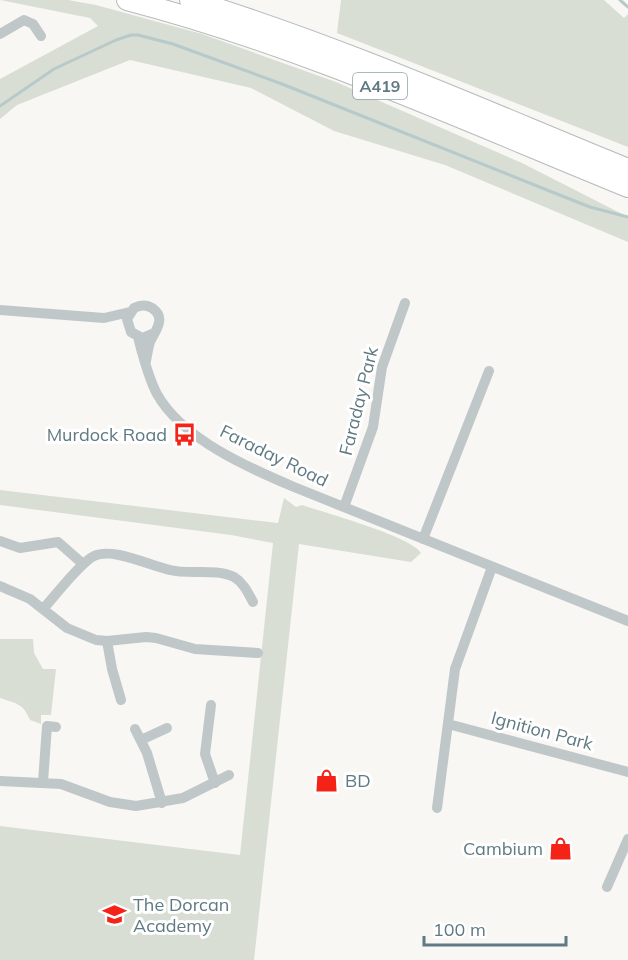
<svg xmlns="http://www.w3.org/2000/svg" width="628" height="960" viewBox="0 0 628 960" font-family="Mulish,sans-serif">
<style>
.green{fill:#d8ded3}
.lines{fill:none;stroke-linecap:round;stroke-linejoin:round}
.stream{stroke:#b8c9cb;stroke-width:3}
.highway-casing{stroke:#b5bbbd;stroke-width:22}
.street{stroke:#c0c7c9;stroke-width:10}
.highway{stroke:#fff;stroke-width:20}
.labels{text-anchor:middle;stroke-width:6;stroke-linejoin:round;paint-order:stroke}
.shield{fill:#fff;stroke:#8fa2a8;stroke-width:1.5}
.shield-label{font-size:16px;font-weight:bold;fill:#5f7a82}
.street-label{font-size:18px;fill:#5f7a82;stroke:#fff}
.poi-label{font-size:18px;fill:#5f7a82;stroke:#fff;text-anchor:end}
</style>
<rect width="100%" height="100%" fill="#f8f7f4"/>
<path class="green" d="M 0,0 L 68,0 L 96,5 L 202,34 L 336,82 L 522,163 L 628,217 L 628,242 L 445,165 L 334,131 L 251,88 L 130,60 L 17,105 L 0,119 L 0,79 L 98,26 L 90,18 Z
M 341,0 L 604,0 L 624,18 L 628,14 L 628,147 L 337,33 Z
M 0,490 L 278,523 L 284,498 L 296,507 L 302,505 C 323,512 413,537 421,553 L 411,562 L 299,544 L 254,960 L 0,960 L 0,826 L 240,855 L 273,543 L 231,535 L 0,505 Z
M 0,639 L 33,639 L 34,653 L 43,669 L 56,669 L 51,715 L 41,715 L 41,724 L 30,720 C 23,703 17,704 0,698 Z"/>
<g class="lines">
<path class="stream" d="M 620,0 L 628,7
M 0,106 L 54,69 L 116,40 L 131,35 L 138,35 L 173,44 L 282,84 L 552,192 L 590,207 L 628,217"/>
<defs>
<path id="highway" d="M 127,0 C 300,45 463,120 628,187
M 190,0 C 340,46 483,110 628,169"/>
</defs>
<use href="#highway" class="highway-casing"/>
<path class="street" d="M 0,34 L 24,20 L 33,24 L 41,36
M 0,310 L 104,318 L 130,312
M 138,337 C 143,356 148,377 157,394 C 182,439 249,468 294,487 L 628,621
M 146,361 C 147,355 148,349 150,342 C 155,331 167,318 152,308 C 146,304 140,305 134,308 L 127,319 L 131,332 L 142,338 L 154,333
M 344,507 L 373,427 L 382,367 L 405,303
M 423,539 L 489,371
M 0,541 L 20,548 L 58,542 L 83,564
M 0,586 L 30,599 L 67,628 L 96,640 L 107,641 L 146,637 L 156,638 L 195,649 L 258,653
M 43,609 C 54,597 81,562 94,556 C 113,547 150,566 170,570 C 190,575 215,568 234,577 C 244,583 248,593 253,602
M 107,641 L 112,669 L 121,700
M 211,705 L 205,754 L 215,783
M 448,724 L 628,772
M 135,729 L 147,753 L 162,803
M 141,740 L 167,728
M 0,781 L 61,784 L 110,802 L 136,806 L 183,798 L 229,775
M 43,782 L 47,726 L 56,727
M 437,808 L 455,669 L 492,567
M 607,887 L 628,839"/>
<use href="#highway" class="highway"/>
</g>
<defs>
<symbol id="bus-bare" viewBox="-9 -9 18 18"><path d="M-5-6H5V4H4V6H2V4H-2V6H-4V4H-5ZM-3.5-4V0h7V-4ZM-3.5 1.2v1.5H-2V1.2ZM2 1.2v1.5H3.5V1.2Z" fill="#f52217" stroke="#fff" stroke-width="2.5" paint-order="stroke"/></symbol>
<symbol id="shop-bare" viewBox="-9 -9 18 18"><path d="M-5-2.5h2.3a2.7 3.5 0 0 1 5.4 0H5L5.5 6h-11ZM-1.5-2.5h3a1.5 2.3 0 0 0-3 0Z" fill="#f52217" stroke="#fff" stroke-width="2.5" paint-order="stroke"/></symbol>
<symbol id="school-bare" viewBox="-9 -9 18 18"><path d="M0-5L7-2L0 1L-7-2ZM-4 1L0 2.5L4 1V4Q0 6-4 4Z" fill="#f52217" stroke="#fff" stroke-width="2.5" paint-order="stroke"/></symbol>
</defs>
<g fill-rule="evenodd">
<use href="#bus-bare" x="168" y="418" width="33" height="33"/>
<use href="#shop-bare" x="310" y="764" width="33" height="33"/>
<use href="#shop-bare" x="544" y="832" width="33" height="33"/>
<use href="#school-bare" x="98" y="898" width="33" height="33"/>
</g>
<g class="labels">
<rect class="shield" x="353" y="73" width="54" height="26" rx="4.5"/>
<g class="shield-label">
<text x="380" y="92">A419</text>
</g>
<g class="street-label">
<text transform="translate(359 401) rotate(-76)" y="6">Faraday Park</text>
<text transform="translate(274 456) rotate(26)" y="6">Faraday Road</text>
<text transform="translate(542 731) rotate(15)" y="6">Ignition Park</text>
</g>
<g class="poi-label">
<text x="167" y="441">Murdock Road</text>
<text x="345" y="787" text-anchor="start">BD</text>
<text x="543" y="855">Cambium</text>
<text x="133" y="911" text-anchor="start">The Dorcan<tspan x="133" dy="21">Academy</tspan></text>
</g>
</g>
<path d="M424 936v9h142v-9" fill="none" stroke="#5f7a82" stroke-width="3"/>
<text x="433" y="936" font-size="18" fill="#5f7a82" stroke="#ffffff" stroke-width="4.5" paint-order="stroke">100 m</text>
</svg>
